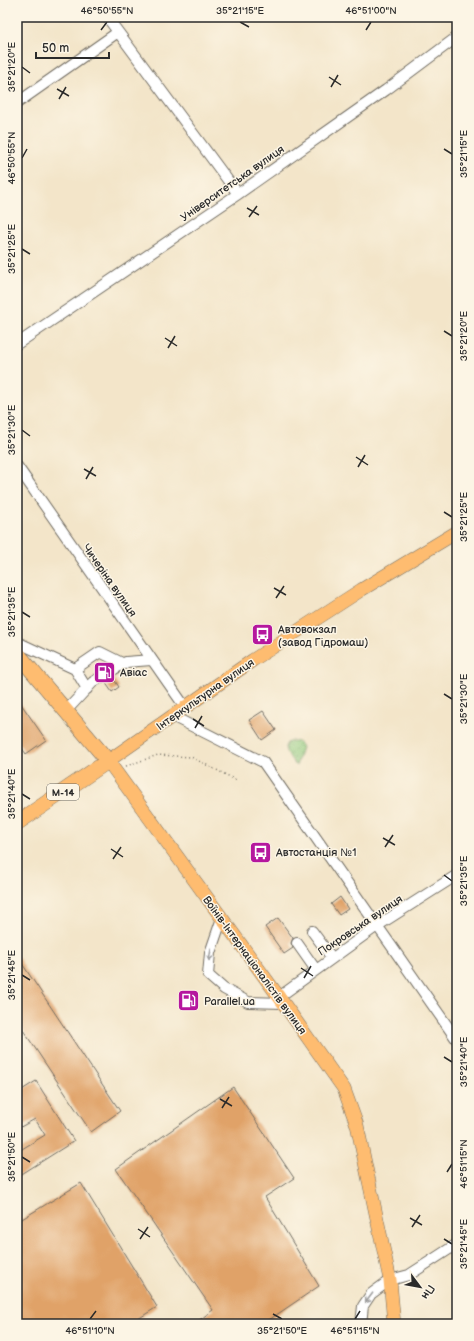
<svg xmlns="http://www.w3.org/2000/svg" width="474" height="1341" viewBox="0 0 474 1341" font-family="'Balsamiq Sans',sans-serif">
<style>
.grass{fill:url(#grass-dots);stroke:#5e7a54}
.building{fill:#e0a268}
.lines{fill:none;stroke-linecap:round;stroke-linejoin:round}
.minor-casing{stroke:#716c62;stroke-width:12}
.major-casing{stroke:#716c62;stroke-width:14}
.highway-casing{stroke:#716c62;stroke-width:16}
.path{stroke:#716c62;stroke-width:1.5;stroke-dasharray:1 3;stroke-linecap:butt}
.minor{stroke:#fff;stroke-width:10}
.major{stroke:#febc70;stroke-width:13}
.highway{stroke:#febc70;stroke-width:15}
.oneway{stroke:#a0a0a0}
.ticks{fill:none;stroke:#2b2b2b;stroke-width:1.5}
.labels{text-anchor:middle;stroke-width:3;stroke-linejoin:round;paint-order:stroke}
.shield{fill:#fcf5e5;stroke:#6a6863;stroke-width:1}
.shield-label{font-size:10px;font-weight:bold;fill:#2b2b2b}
.street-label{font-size:11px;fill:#2b2b2b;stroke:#fcf5e5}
.poi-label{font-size:11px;fill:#2b2b2b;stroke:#fcf5e5;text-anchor:start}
.neatline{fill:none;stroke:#2b2b2b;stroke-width:1.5}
.ticks-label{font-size:10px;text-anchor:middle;fill:#2b2b2b}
</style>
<defs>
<pattern id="grass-dots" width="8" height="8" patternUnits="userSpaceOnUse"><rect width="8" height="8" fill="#91ca7e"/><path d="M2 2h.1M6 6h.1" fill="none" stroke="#77a467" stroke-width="1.8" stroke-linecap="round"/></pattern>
</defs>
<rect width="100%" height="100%" fill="#fcf5e5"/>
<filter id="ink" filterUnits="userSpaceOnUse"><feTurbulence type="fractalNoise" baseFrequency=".025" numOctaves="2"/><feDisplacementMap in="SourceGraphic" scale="8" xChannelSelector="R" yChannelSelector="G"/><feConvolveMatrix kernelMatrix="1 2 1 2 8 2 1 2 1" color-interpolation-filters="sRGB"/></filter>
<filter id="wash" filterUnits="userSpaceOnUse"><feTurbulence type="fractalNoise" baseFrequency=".012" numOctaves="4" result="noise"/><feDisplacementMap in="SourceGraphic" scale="16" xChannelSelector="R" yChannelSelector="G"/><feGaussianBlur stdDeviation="0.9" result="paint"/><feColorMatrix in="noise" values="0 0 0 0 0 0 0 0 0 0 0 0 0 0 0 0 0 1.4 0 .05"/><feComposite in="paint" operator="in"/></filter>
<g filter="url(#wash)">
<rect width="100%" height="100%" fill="#f3e5c9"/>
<path class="grass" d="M 291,741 C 297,741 299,742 302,747 L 296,766 L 286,752 L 285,747 L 287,743 Z"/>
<g id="blocks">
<path class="building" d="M 113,678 L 119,687 L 112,692 L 105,682 Z
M 17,698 L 46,740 L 26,754 L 17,741 Z
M 263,711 L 276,730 L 262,740 L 249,720 Z
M 340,897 L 348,909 L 339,915 L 331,904 Z
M 278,918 L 293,938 L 291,943 L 293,948 L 284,954 L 265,927 Z
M 17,956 L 120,1111 L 91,1132 L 17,1021 Z
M 36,1081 L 74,1141 L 17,1177 L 17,1152 L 45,1135 L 35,1119 L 17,1129 L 17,1093 Z
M 233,1087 L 294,1178 L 265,1197 L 319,1286 L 263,1324 L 194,1324 L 213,1310 L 116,1169 Z
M 81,1183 L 157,1307 L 130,1324 L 17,1324 L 17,1222 Z"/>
</g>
</g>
<g filter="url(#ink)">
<use href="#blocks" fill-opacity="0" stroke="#716c62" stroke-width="1"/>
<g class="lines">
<defs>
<path id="minor" d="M 107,17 L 238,194
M 17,103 L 118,32
M 17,344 L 238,194 L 386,90 L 457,37
M 17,466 L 185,707
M 17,642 L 75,669 L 87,689
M 75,669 L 100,652 L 124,664
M 66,711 L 93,682 L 126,662 L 151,660
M 172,716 L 263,762 L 457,1040
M 222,918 L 210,953 L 208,975 L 224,989 L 248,1002 L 283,1003
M 312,931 L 332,958
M 297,943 L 316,970
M 279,997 L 377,926 L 457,875
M 361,1324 L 363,1306 L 371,1294 L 390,1280 L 409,1275 L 457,1244"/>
<path id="major" d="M 394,1324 L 390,1280 L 357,1125 L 344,1089 L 279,997 L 108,761 L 253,660 L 361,590 L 457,532"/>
<path id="highway" d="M 17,653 L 108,761 L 17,823"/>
</defs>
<use href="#minor" class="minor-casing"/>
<use href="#major" class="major-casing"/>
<use href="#highway" class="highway-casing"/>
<path class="path" d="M 126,766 L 158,755 L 191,757 L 238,781"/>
<use href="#minor" class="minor"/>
<use href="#major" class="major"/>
<use href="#highway" class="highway"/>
</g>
<defs><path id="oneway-shaft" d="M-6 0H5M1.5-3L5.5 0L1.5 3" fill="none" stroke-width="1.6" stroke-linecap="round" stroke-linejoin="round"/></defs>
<g class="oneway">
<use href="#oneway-shaft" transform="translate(210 955) rotate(100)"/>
<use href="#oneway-shaft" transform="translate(369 1298) rotate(127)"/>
</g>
</g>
<path class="ticks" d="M 240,22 L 249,27M 101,30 L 107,22M 366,30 L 371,22M 22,67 L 30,73M 329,77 L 341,85M 331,87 L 338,75M 57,89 L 69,96M 59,99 L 66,87M 444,149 L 452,154M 22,158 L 27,149M 247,208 L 259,215M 249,217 L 257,206M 22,249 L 30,254M 444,331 L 452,336M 165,338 L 177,346M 168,348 L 175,336M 22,430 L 30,436M 356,457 L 368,465M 358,467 L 365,455M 84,469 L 96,476M 86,479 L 93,467M 444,512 L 452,517M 274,588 L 286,595M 276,598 L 284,586M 22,612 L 30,617M 444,694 L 452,699M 193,719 L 204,726M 195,728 L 202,716M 22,794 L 30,799M 383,838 L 395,845M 385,847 L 393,835M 111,849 L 123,857M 113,859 L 121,847M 444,875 L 452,881M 301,968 L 313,976M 22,975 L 30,980M 304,978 L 311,966M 444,1057 L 452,1062M 220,1099 L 232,1106M 222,1108 L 229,1097M 22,1157 L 30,1162M 447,1172 L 452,1164M 410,1218 L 422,1225M 412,1227 L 420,1215M 138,1229 L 150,1237M 140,1239 L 148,1227M 444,1239 L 452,1244M 273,1314 L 282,1319M 90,1319 L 96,1311M 355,1319 L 360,1311"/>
<defs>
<symbol id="bus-square" viewBox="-11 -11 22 22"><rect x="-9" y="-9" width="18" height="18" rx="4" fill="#b5179e" stroke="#fcf5e5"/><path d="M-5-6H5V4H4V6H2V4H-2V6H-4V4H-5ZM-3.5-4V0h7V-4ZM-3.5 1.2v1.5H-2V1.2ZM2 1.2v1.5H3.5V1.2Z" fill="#fff"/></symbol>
<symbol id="fuel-square" viewBox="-11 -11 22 22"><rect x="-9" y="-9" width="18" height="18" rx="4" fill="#b5179e" stroke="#fcf5e5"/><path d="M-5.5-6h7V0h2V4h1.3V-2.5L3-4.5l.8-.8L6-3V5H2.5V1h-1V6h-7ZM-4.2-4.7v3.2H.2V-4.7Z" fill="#fff"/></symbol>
</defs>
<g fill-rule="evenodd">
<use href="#bus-square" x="250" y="622" width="25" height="25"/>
<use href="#fuel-square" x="92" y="660" width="25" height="25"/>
<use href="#bus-square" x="248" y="840" width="25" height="25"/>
<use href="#fuel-square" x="176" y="988" width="25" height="25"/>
</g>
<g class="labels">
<rect class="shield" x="47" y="784" width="32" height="16" rx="3"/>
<g class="shield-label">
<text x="63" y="796">М-14</text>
</g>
<g class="street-label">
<text transform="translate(232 183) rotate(-35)" y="4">Університетська вулиця</text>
<text transform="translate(110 580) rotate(55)" y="4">Чичеріна вулиця</text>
<text transform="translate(205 694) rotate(-35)" y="4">Інтеркультурна вулиця</text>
<text transform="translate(360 925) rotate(-34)" y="4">Покровська вулиця</text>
<text transform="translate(255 965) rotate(54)" y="4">Воїнів-Інтернаціоналістів вулиця</text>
</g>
<g class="poi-label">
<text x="278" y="633">Автовокзал<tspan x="278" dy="13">(завод Гідромаш)</tspan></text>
<text x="120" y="676">Авіас</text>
<text x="276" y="856">Автостанція №1</text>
<text x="204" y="1005">Parallel.ua</text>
</g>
</g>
<rect width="474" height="1341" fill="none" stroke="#fcf5e5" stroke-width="44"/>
<g transform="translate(420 1287) rotate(122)" stroke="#fcf5e5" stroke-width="3" paint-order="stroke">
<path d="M0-3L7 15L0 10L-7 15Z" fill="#2b2b2b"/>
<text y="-6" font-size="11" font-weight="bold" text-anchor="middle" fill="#2b2b2b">Пн</text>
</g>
<path d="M36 52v6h73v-6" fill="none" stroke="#2b2b2b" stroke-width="2"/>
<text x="42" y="52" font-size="12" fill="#2b2b2b" stroke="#fcf5e5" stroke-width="3" paint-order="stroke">50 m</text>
<rect x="22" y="22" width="430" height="1297" class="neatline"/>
<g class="ticks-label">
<text x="107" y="14">46°50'55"N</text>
<text x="240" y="14">35°21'15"E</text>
<text x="371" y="14">46°51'00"N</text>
<text transform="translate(11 67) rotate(-90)" y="4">35°21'20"E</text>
<text transform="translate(463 154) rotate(-90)" y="4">35°21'15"E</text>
<text transform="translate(11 158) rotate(-90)" y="4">46°50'55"N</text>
<text transform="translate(11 249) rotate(-90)" y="4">35°21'25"E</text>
<text transform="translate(463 336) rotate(-90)" y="4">35°21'20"E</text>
<text transform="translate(11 430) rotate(-90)" y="4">35°21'30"E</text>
<text transform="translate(463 517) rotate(-90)" y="4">35°21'25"E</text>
<text transform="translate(11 612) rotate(-90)" y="4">35°21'35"E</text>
<text transform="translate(463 699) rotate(-90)" y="4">35°21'30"E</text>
<text transform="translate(11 794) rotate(-90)" y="4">35°21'40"E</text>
<text transform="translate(463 881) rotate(-90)" y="4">35°21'35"E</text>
<text transform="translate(11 975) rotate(-90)" y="4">35°21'45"E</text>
<text transform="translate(463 1062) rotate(-90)" y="4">35°21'40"E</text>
<text transform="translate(11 1157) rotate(-90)" y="4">35°21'50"E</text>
<text transform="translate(463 1164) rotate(-90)" y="4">46°51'15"N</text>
<text transform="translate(463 1244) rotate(-90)" y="4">35°21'45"E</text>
<text x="90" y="1334">46°51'10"N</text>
<text x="282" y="1334">35°21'50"E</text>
<text x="355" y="1334">46°51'15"N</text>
</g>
</svg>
